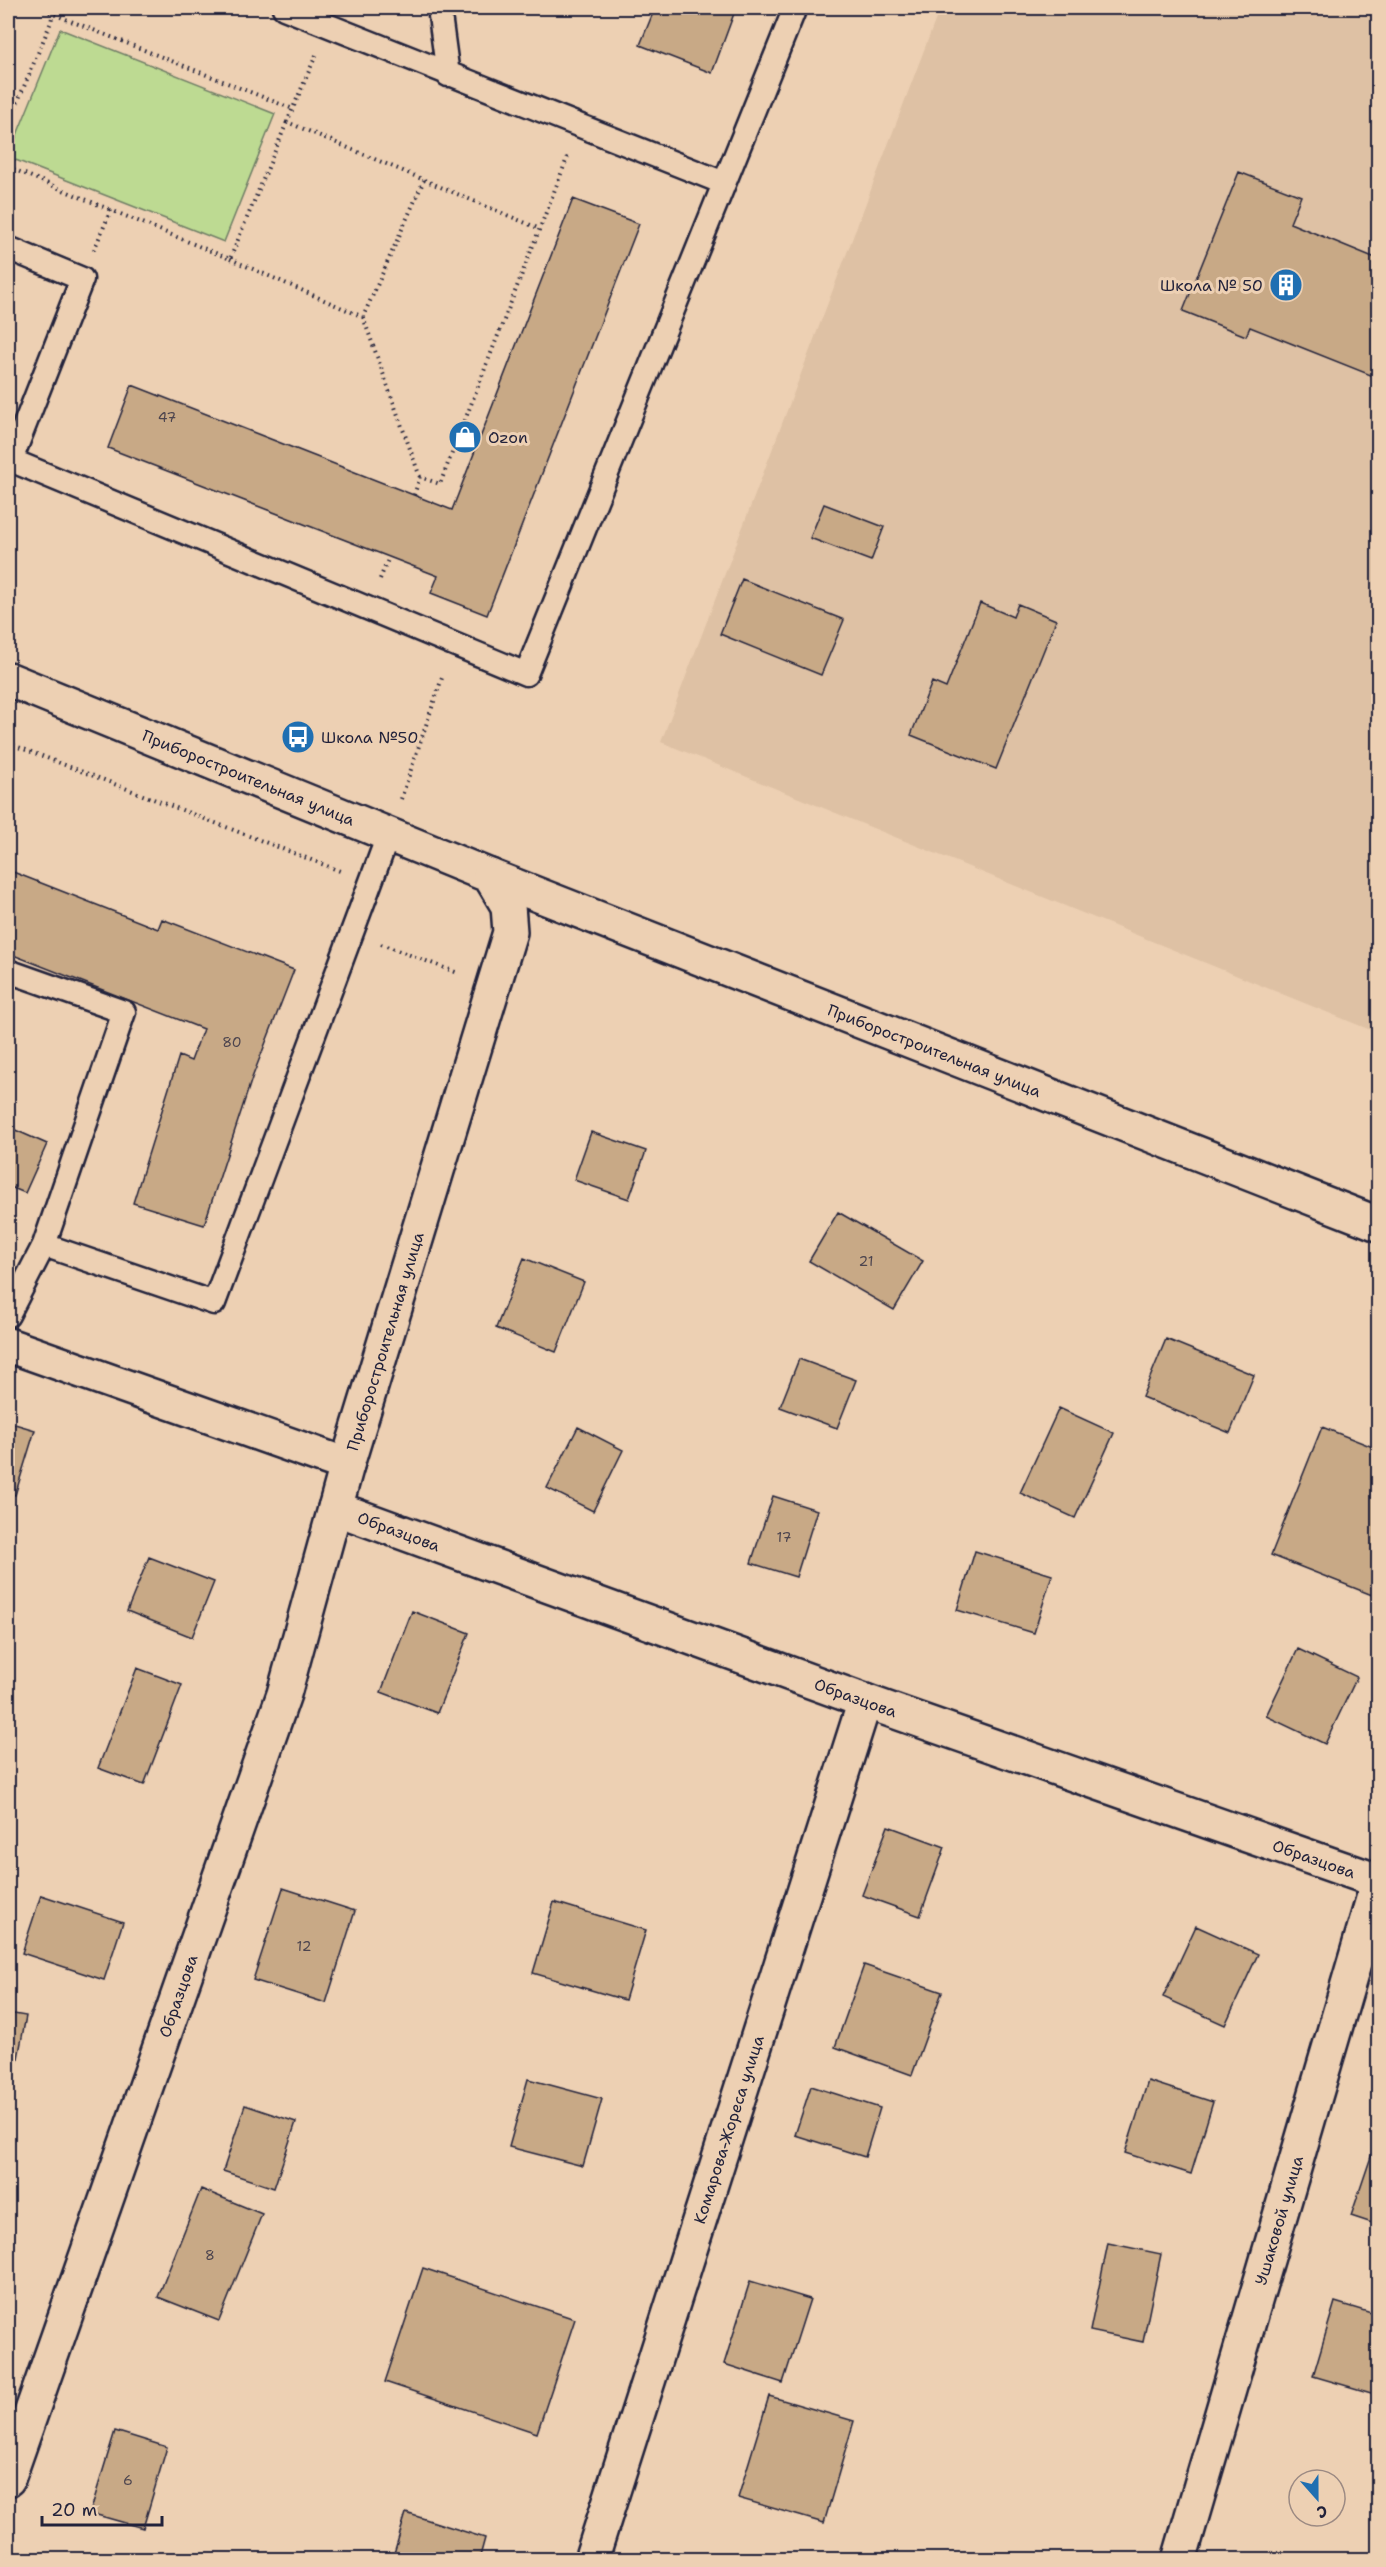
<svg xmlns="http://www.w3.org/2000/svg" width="1386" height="2567" viewBox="0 0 1386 2567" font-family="'Shantell Sans',sans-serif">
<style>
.built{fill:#dec1a4}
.green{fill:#bdda92;stroke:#707e66;stroke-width:1.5}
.building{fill:#c8a986;stroke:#22223b;stroke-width:1.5}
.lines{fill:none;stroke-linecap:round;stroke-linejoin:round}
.service-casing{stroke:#22223b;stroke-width:27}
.minor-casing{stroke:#22223b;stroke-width:38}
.path{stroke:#22223b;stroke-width:4;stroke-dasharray:1.5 4.5;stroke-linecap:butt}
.service{stroke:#edd0b3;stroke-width:22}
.minor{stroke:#edd0b3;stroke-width:33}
.labels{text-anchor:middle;stroke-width:6;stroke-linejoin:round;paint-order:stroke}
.number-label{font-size:14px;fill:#4c444e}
.poi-label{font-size:16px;fill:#22223b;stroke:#edd0b3;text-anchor:start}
.street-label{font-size:16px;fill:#22223b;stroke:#edd0b3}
</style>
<rect width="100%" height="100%" fill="#edd0b3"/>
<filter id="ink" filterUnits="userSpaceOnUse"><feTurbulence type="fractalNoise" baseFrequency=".0167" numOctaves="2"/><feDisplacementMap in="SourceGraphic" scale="12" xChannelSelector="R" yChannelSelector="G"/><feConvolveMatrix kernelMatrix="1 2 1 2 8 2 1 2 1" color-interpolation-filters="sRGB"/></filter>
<g filter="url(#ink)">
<path class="built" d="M 940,8 L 1378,8 L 1378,1033 L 661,742 Z"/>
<path class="green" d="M 60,29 L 275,114 L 224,242 L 8,157 Z"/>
<path class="building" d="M 655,8 L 736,8 L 712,73 L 640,45 Z
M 1239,172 L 1301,196 L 1290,223 L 1378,259 L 1378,378 L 1250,327 L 1246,336 L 1183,311 Z
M 573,199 L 639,224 L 487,615 L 431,593 L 438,576 L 108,448 L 132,385 L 452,510 Z
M 824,504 L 884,527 L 871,561 L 810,538 Z
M 742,579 L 844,620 L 821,675 L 720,634 Z
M 980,603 L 1013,617 L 1018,604 L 1056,620 L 996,769 L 911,735 L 932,682 L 946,688 Z
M 8,870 L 158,929 L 162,919 L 294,970 L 252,1078 L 204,1225 L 133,1203 L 179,1056 L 191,1061 L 203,1029 L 8,953 Z
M 13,1129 L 47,1144 L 25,1193 L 8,1186 L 8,1142 Z
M 591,1132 L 646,1151 L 629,1199 L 574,1180 Z
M 838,1212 L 923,1261 L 894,1310 L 809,1261 Z
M 524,1258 L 584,1282 L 556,1352 L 496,1328 Z
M 1166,1339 L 1254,1375 L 1230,1433 L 1142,1397 Z
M 799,1359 L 856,1380 L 837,1428 L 780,1407 Z
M 1059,1408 L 1114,1433 L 1075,1518 L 1020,1493 Z
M 8,1422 L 35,1430 L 15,1495 L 8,1493 Z
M 578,1427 L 623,1450 L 593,1511 L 547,1488 Z
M 1322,1427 L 1378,1449 L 1378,1578 L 1372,1595 L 1271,1555 Z
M 773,1496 L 817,1510 L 796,1577 L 751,1563 Z
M 975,1551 L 1052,1575 L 1034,1633 L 957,1610 Z
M 149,1557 L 214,1582 L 192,1637 L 127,1611 Z
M 412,1611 L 469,1633 L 437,1713 L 381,1692 Z
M 1298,1649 L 1357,1677 L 1325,1744 L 1266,1716 Z
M 137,1668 L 182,1685 L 144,1785 L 98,1768 Z
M 888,1826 L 945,1847 L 920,1916 L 862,1895 Z
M 283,1888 L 355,1911 L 326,2003 L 253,1980 Z
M 41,1895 L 123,1922 L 104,1980 L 22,1953 Z
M 554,1902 L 646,1930 L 625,2000 L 533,1973 Z
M 1196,1926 L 1258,1954 L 1225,2025 L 1163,1997 Z
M 864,1965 L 942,1992 L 912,2075 L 835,2047 Z
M 8,2013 L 26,2016 L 9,2106 L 8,2105 Z
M 528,2079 L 602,2099 L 583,2166 L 509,2147 Z
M 1148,2081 L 1213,2102 L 1191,2174 L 1125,2153 Z
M 811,2086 L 880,2108 L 865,2157 L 795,2135 Z
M 245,2105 L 296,2122 L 274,2188 L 223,2171 Z
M 1378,2136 L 1378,2225 L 1351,2216 Z
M 201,2189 L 262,2214 L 219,2321 L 158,2297 Z
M 1108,2243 L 1161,2254 L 1143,2342 L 1090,2331 Z
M 423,2268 L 575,2319 L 537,2433 L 385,2382 Z
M 750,2281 L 810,2299 L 783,2383 L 724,2364 Z
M 1335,2302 L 1378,2315 L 1378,2395 L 1313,2376 Z
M 769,2396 L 854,2421 L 824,2523 L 738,2498 Z
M 115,2431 L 167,2447 L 143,2528 L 90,2513 Z
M 406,2513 L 485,2538 L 479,2560 L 392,2560 Z"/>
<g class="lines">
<defs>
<path id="service" d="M 284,8 L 724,183
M 439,8 L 448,75
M 8,248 L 82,279 L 11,460
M 8,459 L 526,674 L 795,8
M 8,971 L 124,1012 L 44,1245 L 8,1315
M 44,1245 L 214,1303 L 389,833"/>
<g id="minor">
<path id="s1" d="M 8,679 L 490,876 L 1378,1224"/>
<path id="s2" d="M 8,1345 L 347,1465 L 510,932 L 508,906 L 490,876"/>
<path id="s3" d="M 335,1508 L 865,1701 L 1378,1881"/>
<path id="s4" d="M 8,2479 L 284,1694 L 347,1465"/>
<path id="s5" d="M 591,2560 L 865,1701"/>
<path id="s6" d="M 1179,2560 L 1378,1882"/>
</g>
</defs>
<use href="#service" class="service-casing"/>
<use href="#minor" class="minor-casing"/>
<path class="path" d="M 38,8 L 293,109
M 316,55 L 287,122 L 540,229
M 8,125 L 51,22 L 54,8
M 8,167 L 111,210
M 94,250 L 111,210 L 230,259 L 287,122
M 230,259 L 363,317 L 424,180
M 363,317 L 420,477
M 414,495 L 420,477 L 440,484 L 568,156
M 380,579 L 389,557
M 8,743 L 340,871
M 401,799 L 443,675
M 381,944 L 458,973"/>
<use href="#service" class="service"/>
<use href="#minor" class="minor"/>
</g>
</g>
<defs>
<symbol id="building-disc" viewBox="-11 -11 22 22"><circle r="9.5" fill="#1f6fb2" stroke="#edd0b3"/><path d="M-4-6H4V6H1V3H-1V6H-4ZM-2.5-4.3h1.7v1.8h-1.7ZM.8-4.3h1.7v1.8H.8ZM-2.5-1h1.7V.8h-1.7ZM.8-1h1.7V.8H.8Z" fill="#fff"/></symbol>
<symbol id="shop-disc" viewBox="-11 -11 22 22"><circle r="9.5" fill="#1f6fb2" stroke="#edd0b3"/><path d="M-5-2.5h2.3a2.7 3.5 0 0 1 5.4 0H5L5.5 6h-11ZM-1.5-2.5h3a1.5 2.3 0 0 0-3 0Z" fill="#fff"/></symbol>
<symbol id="bus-disc" viewBox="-11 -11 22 22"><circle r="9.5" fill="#1f6fb2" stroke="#edd0b3"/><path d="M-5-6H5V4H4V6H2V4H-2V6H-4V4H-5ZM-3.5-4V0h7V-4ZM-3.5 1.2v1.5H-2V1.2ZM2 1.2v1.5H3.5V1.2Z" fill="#fff"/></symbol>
</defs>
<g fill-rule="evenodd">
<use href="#building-disc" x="1267" y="266" width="38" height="38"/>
<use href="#shop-disc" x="446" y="418" width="38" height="38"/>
<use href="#bus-disc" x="279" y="718" width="38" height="38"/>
</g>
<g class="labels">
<g class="number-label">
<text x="167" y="422">47</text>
<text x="232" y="1047">80</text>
<text x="866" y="1266">21</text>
<text x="784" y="1542">17</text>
<text x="304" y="1951">12</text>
<text x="210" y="2260">8</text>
<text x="128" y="2485">6</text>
</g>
<g class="poi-label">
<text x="1263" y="291" text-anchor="end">Школа № 50</text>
<text x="488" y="443">Ozon</text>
<text x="321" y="743">Школа №50</text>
</g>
<g class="street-label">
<text dy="6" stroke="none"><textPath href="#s1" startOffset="260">Приборостроительная улица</textPath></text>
<text dy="6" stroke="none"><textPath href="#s1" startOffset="998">Приборостроительная улица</textPath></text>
<text dy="6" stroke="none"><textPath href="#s2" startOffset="489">Приборостроительная улица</textPath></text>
<text dy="6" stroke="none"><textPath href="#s3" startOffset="68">Образцова</textPath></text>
<text dy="6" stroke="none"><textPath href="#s3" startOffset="554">Образцова</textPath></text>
<text dy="6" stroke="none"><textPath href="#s3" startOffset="1040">Образцова</textPath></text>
<text dy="6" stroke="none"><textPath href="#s4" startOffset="512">Образцова</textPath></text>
<text dy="6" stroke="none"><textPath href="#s5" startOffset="452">Комарова-Жореса улица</textPath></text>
<text dy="6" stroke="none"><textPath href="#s6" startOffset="354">Ушаковой улица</textPath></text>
</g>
</g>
<rect width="1386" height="2567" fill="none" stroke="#edd0b3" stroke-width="30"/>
<rect x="15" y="15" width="1356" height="2537" fill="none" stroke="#22223b" stroke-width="2" filter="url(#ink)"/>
<g transform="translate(1317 2498) rotate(159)"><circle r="28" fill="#edd0b3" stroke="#9c8a83" stroke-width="1.5"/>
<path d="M0-4.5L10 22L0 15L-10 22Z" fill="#1f6fb2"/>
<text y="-9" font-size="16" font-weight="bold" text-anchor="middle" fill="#22223b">С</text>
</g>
<path d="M42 2516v9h120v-9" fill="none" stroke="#22223b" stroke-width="3"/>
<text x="51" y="2516" font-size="18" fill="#22223b" stroke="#edd0b3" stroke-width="4.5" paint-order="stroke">20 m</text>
</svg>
